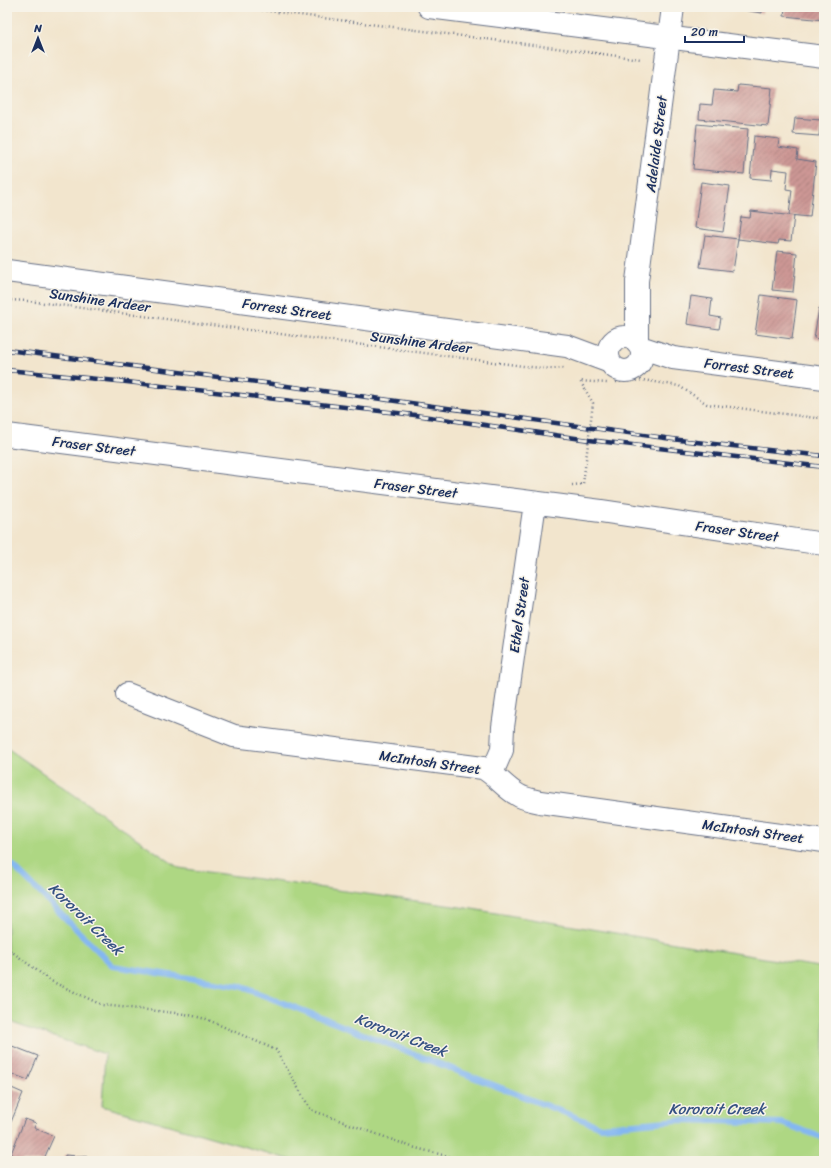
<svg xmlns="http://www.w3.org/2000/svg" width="831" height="1168" viewBox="0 0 831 1168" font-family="Sriracha,sans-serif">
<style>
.park{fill:#aed783;stroke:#648370}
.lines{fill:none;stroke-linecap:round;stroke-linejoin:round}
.stream{stroke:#84b7f1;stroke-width:6}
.building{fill:url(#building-hatch)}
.minor-casing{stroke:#666f85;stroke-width:24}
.tertiary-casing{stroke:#666f85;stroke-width:24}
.path{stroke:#666f85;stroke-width:2.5;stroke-dasharray:1 3;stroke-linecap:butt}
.minor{stroke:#fff;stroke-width:22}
.tertiary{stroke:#fff;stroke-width:22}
.rail-casing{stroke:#1b2f5e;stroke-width:4.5}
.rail{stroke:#f7f3e8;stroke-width:3;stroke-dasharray:9;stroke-linecap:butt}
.labels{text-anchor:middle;stroke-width:3;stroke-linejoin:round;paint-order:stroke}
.street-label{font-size:14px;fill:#1b2f5e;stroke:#f7f3e8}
.water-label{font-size:15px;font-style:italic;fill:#355183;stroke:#f7f3e8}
</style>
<defs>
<pattern id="building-hatch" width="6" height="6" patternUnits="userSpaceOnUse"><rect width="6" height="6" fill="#cd9794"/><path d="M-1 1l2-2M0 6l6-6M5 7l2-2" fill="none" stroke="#a67c7c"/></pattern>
</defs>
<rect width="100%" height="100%" fill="#f7f3e8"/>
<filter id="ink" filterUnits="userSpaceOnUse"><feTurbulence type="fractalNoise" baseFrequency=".025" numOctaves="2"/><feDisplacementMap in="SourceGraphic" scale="8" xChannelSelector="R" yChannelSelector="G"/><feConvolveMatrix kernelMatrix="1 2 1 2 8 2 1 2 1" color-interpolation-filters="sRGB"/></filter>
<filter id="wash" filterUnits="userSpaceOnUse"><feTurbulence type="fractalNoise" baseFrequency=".012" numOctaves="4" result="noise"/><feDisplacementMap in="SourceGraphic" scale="16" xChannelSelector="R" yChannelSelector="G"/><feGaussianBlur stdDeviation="0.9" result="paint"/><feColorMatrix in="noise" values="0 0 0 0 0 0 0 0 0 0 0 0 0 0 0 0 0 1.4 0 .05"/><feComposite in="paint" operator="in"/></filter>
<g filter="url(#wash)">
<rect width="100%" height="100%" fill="#f2e5cd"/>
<path class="park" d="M 7,748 L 179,868 L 460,907 L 824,968 L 824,1161 L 295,1161 L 102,1106 L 105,1054 L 18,1025 L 7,1019 Z"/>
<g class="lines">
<path class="stream" d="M 7,860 L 113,966 L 240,986 L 601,1127 L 678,1120 L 782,1123 L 824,1138"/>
</g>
<g id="blocks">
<path class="building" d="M 723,7 L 762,7 L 762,13 Z
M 785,7 L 824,7 L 824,20 L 784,16 Z
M 738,85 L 772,88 L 768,126 L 699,119 L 700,104 L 712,105 L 714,90 L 737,92 Z
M 795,118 L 821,120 L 819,136 L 793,134 Z
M 697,124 L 748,129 L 744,174 L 693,169 Z
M 754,136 L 779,139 L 778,147 L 798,150 L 797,159 L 816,162 L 810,217 L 789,215 L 792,190 L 786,189 L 788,171 L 772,169 L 771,180 L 750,178 Z
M 823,172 L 824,172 L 824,185 L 822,185 Z
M 701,182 L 730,186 L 723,232 L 695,228 Z
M 751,211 L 794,216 L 791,241 L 779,240 L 778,244 L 738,239 L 741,217 L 750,218 Z
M 705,235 L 738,239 L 733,271 L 700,267 Z
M 777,251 L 797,253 L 793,292 L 772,290 Z
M 761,295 L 797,300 L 792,339 L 755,334 Z
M 691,296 L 712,299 L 710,316 L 721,318 L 719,329 L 687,324 Z
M 819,308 L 824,309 L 824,340 L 814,338 Z
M 7,1044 L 38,1056 L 28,1080 L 7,1072 L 8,1065 L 7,1064 Z
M 7,1086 L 23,1093 L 11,1122 L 7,1120 Z
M 25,1119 L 36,1123 L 34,1128 L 54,1136 L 43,1161 L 8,1161 Z
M 65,1155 L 92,1157 L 91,1161 L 65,1161 Z"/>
</g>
</g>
<g filter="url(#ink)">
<use href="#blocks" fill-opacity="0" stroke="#666f85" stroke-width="1"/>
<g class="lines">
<defs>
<path id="minor" d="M 429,7 L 824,57
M 7,435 L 601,511 L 824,544
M 127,694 L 234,736 L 483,768 C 496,775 505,788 518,795 C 524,799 533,800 540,802 L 824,841
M 492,773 L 502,750 L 503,727 L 535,503"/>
<path id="tertiary" d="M 7,271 L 567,346 L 610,362
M608 354a17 17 0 1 1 34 0a17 17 0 1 1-34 0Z
M 637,343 L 637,281 L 673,7
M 640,347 L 673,358 L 824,378"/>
</defs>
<use href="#minor" class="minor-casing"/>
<use href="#tertiary" class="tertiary-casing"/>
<path class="path" d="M 238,7 L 641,59
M 7,300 L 29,301 L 531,367 L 552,369 L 564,368
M 616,382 L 643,380 L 679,386 L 707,404 L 816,418 L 824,417
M 572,485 L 583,484 L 593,403 L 580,381 L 607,383
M 7,948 L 51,981 L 102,1005 L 185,1014 L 206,1019 L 276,1050 L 311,1110 L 412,1147 L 466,1161"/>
<use href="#minor" class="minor"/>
<use href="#tertiary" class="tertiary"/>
<defs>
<path id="rail" d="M 7,350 L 265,383 L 687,441 L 824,456
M 7,370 L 127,382 L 415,415 L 589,440 L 824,467"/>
</defs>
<use href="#rail" class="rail-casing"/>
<use href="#rail" class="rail"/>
</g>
</g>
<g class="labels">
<g class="street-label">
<text transform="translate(656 144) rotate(-83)" y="5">Adelaide Street</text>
<text transform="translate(100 300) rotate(8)" y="5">Sunshine Ardeer</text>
<text transform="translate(287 309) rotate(8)" y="5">Forrest Street</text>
<text transform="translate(421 342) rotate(7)" y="5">Sunshine Ardeer</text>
<text transform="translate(749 368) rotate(7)" y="5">Forrest Street</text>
<text transform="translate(94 446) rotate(7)" y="5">Fraser Street</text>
<text transform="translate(416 488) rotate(7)" y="5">Fraser Street</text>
<text transform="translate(737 531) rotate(8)" y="5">Fraser Street</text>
<text transform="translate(519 615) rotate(-82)" y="5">Ethel Street</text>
<text transform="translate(430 762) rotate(8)" y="5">McIntosh Street</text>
<text transform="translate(753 831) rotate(8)" y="5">McIntosh Street</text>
</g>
<g class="water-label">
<text transform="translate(86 919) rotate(44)" y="5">Kororoit Creek</text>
<text transform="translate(401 1035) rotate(21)" y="5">Kororoit Creek</text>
<text x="717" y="1114">Kororoit Creek</text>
</g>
</g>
<rect width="831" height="1168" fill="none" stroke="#f7f3e8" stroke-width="24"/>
<g transform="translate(38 38)" stroke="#f7f3e8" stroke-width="3" paint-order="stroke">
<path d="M0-3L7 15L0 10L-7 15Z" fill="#1b2f5e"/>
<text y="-6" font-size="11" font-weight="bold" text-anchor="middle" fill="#1b2f5e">N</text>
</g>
<path d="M685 36v6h59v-6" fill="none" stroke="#1b2f5e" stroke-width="2"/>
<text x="691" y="36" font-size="12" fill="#1b2f5e" stroke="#f7f3e8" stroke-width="3" paint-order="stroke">20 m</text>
</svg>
